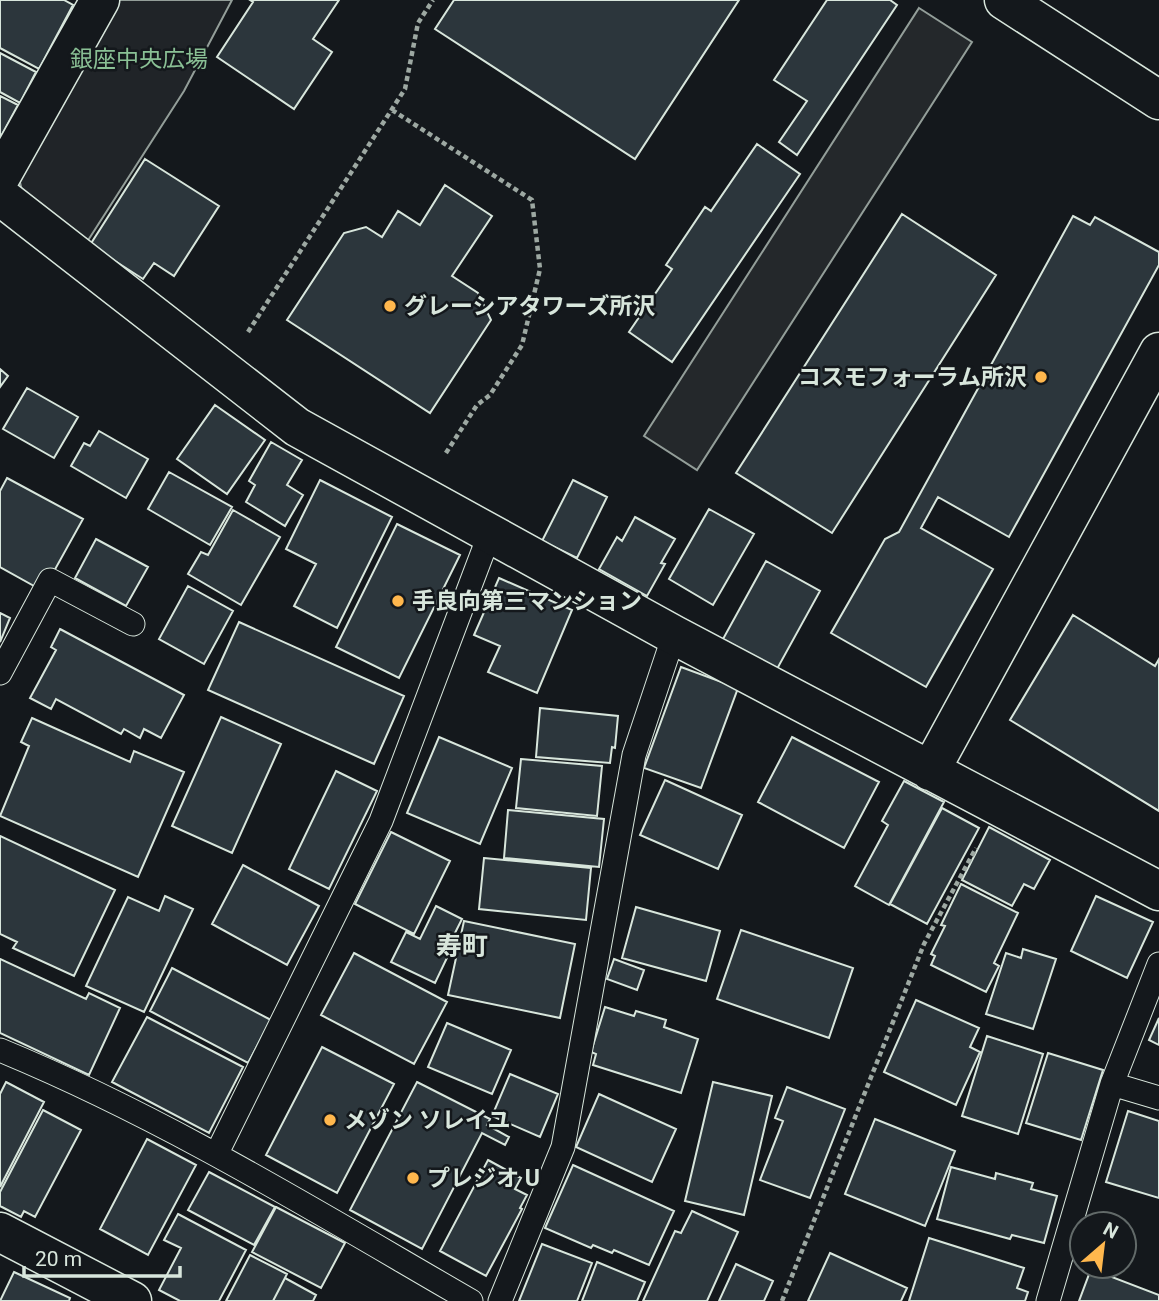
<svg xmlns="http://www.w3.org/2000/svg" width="1159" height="1301" viewBox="0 0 1159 1301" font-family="Roboto,'Noto Sans JP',sans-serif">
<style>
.green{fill:#202428;stroke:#939e99;stroke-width:2}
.parking{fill:#24282b;stroke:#939e99;stroke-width:2}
.building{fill:#2c363c;stroke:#d8e6dc;stroke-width:2}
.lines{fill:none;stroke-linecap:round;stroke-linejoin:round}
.service-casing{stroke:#d8e6dc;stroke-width:25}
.minor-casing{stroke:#d8e6dc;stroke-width:41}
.primary-casing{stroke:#d8e6dc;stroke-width:41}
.path{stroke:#9da8a2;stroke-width:4.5;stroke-dasharray:5 3.5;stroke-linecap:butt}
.service{stroke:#14181c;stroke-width:23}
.minor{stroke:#14181c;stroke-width:38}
.primary{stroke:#14181c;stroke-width:38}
.poi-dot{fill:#ffb74d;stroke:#14181c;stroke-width:2.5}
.labels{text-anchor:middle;stroke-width:5;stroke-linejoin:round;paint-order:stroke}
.park-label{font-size:23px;fill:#8ac095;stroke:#14181c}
.poi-label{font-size:23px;font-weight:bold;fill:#d8e6dc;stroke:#14181c;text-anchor:start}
.quarter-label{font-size:26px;font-weight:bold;fill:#d8e6dc;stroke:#14181c}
</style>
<rect width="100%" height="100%" fill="#14181c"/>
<path class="green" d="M 111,0 L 232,0 L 184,91 L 85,245 L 23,195 L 19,178 Z"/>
<path class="parking" d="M 919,8 L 972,42 L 697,470 L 644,436 Z"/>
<path class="building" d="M 0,0 L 64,0 L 73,5 L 39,69 L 0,48 Z
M 250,0 L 339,0 L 313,39 L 332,52 L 294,109 L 217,57 L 253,2 Z
M 454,0 L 739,0 L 635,159 L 435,29 Z
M 827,0 L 890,0 L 897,5 L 797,155 L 779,142 L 807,101 L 774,80 Z
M 0,53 L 36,72 L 20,103 L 0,92 Z
M 0,96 L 18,105 L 0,138 Z
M 757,144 L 800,174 L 672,362 L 629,332 L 672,269 L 666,265 L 705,207 L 711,211 Z
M 145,159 L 219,206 L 174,276 L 154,263 L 143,279 L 90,245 Z
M 445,185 L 492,216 L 452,276 L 478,293 L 491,320 L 430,413 L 287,320 L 344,233 L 366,227 L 382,237 L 398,211 L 420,225 Z
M 902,214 L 996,275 L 832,533 L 736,473 Z
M 1073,216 L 1090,225 L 1095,217 L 1159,252 L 1159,265 L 1009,537 L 938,497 L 921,528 L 993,569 L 926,687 L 831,633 L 885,539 L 899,532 Z
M 0,369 L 8,376 L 0,387 Z
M 27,388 L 78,417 L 54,458 L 3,429 Z
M 215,405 L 265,440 L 227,494 L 177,459 Z
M 99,431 L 148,459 L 126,498 L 71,466 L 84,443 L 90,446 Z
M 271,442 L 302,460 L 287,485 L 303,495 L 285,526 L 246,502 L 255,485 L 249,481 Z
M 169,472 L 232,507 L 210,545 L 148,509 Z
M 7,478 L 83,519 L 43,591 L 0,567 L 0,491 Z
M 320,480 L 392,517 L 337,628 L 294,606 L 316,564 L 286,549 Z
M 573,480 L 607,497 L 577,558 L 542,541 Z
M 709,509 L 754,534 L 713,605 L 669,579 Z
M 233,510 L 280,537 L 241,605 L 188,574 L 201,552 L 208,555 Z
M 635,517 L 675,539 L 661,563 L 665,564 L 647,596 L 599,569 L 617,537 L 622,541 Z
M 397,524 L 460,555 L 399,678 L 336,647 Z
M 96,539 L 148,567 L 126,606 L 75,578 Z
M 766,561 L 820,591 L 777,669 L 723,639 Z
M 499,578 L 572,610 L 537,693 L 488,672 L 500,646 L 474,635 Z
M 188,586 L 233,611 L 204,664 L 159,639 Z
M 0,613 L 10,618 L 0,642 Z
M 1073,615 L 1155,666 L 1159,659 L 1159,811 L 1010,720 Z
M 239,622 L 404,696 L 374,764 L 208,690 Z
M 60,629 L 184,695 L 161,738 L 144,729 L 140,738 L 124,729 L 121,734 L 56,699 L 51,709 L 30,698 L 56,650 L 51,647 Z
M 681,667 L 738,688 L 701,788 L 644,768 Z
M 540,708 L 618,716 L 615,748 L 612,747 L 610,763 L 536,757 Z
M 221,717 L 281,744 L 232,853 L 172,826 Z
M 32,718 L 130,762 L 134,751 L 184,772 L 138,877 L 0,816 L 29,746 L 21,742 Z
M 439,737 L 512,768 L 480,844 L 407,813 Z
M 792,737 L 879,782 L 844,848 L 758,802 Z
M 521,759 L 602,766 L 597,816 L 516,808 Z
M 336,771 L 377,791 L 329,889 L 289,869 Z
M 665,780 L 742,815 L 718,869 L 640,835 Z
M 904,781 L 944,802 L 889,905 L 855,886 L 888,825 L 882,821 Z
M 942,808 L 979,828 L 927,924 L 890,904 Z
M 508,810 L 604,819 L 599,867 L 504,858 Z
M 989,827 L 1050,860 L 1034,889 L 1024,884 L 1012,906 L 962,880 Z
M 391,832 L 450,861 L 414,934 L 355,904 Z
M 0,836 L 115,890 L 74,976 L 13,948 L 17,942 L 0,934 Z
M 484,858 L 591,868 L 586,920 L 479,909 Z
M 243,865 L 319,906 L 287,965 L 212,924 Z
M 961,884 L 1018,913 L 994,963 L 999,966 L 986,992 L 931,965 L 935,956 L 931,954 L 945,926 L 941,925 Z
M 165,896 L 193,909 L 144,1012 L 86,986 L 128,897 L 159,911 Z
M 1096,896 L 1153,922 L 1127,978 L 1071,951 Z
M 436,906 L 462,919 L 452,939 L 455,941 L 435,983 L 391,962 L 406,932 L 420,939 Z
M 636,907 L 720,931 L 706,981 L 622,958 Z
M 464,921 L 575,944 L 560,1018 L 448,995 Z
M 741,930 L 853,968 L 829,1038 L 717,999 Z
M 1023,949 L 1056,959 L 1033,1029 L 986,1014 L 1006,953 L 1021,958 Z
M 354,953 L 447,1002 L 414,1064 L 321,1015 Z
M 0,959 L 86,999 L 89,993 L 120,1008 L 89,1075 L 0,1033 Z
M 614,959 L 644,970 L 637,990 L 607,979 Z
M 172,968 L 271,1020 L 248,1063 L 150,1011 Z
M 916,1000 L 979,1028 L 970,1047 L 980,1052 L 956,1105 L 884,1072 Z
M 605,1007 L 634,1016 L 636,1011 L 666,1020 L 664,1027 L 698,1039 L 681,1093 L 593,1065 L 596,1054 L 591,1052 Z
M 147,1017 L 243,1067 L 209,1133 L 112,1082 Z
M 1159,1018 L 1159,1045 L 1149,1040 Z
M 447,1023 L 511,1050 L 492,1094 L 428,1067 Z
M 987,1036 L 1043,1054 L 1018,1134 L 962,1116 Z
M 322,1047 L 394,1084 L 337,1193 L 266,1155 Z
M 1048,1053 L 1103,1070 L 1081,1140 L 1026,1123 Z
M 510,1074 L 558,1094 L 540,1137 L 492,1116 Z
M 6,1082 L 44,1102 L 0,1187 L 0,1094 Z
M 417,1082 L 490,1119 L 487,1125 L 509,1137 L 505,1145 L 482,1133 L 422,1249 L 350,1210 Z
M 713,1082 L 772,1096 L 744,1215 L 685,1201 Z
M 787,1087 L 845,1109 L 810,1198 L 760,1180 L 783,1121 L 775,1118 Z
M 599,1094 L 676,1129 L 652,1182 L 576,1147 Z
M 43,1110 L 81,1130 L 35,1217 L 24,1211 L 21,1217 L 0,1206 L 0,1192 Z
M 1128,1111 L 1159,1121 L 1159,1198 L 1106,1182 Z
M 875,1119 L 955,1151 L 925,1226 L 845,1194 Z
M 147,1139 L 196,1165 L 148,1255 L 100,1229 Z
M 488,1160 L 521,1178 L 515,1189 L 527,1195 L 520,1208 L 522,1209 L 486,1276 L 440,1251 Z
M 573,1165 L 674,1211 L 649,1265 L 614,1250 L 612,1253 L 593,1245 L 591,1248 L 545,1228 Z
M 951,1167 L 995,1179 L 996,1173 L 1033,1183 L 1031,1189 L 1057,1196 L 1044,1243 L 1012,1235 L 1010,1239 L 937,1219 Z
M 209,1172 L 275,1207 L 254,1245 L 188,1210 Z
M 276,1207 L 345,1243 L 321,1288 L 252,1252 Z
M 692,1211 L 738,1232 L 707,1301 L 643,1301 L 675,1231 L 681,1233 Z
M 178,1214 L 246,1250 L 219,1301 L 180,1301 L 159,1290 L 181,1248 L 164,1240 Z
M 929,1238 L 1024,1268 L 1017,1288 L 1028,1292 L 1025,1301 L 909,1301 Z
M 542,1244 L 592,1263 L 577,1301 L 519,1301 Z
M 830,1253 L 907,1288 L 901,1301 L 808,1301 Z
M 250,1255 L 287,1274 L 273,1301 L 226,1301 Z
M 597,1262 L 645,1282 L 637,1301 L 582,1301 Z
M 736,1264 L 773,1281 L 764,1301 L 719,1301 Z
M 1091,1269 L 1159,1295 L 1159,1301 L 1079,1301 Z
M 14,1272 L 70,1298 L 69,1301 L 0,1301 Z
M 285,1278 L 316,1295 L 313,1301 L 273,1301 Z"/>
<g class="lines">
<defs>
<path id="service" d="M 0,673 L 50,580 L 133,624
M 0,1050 C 165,1118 317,1212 471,1301
M 1112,1084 L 1159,1098
M 217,1153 L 381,821 L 490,533
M 500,1301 L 563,1147 L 634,755 L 674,635
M 1048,1301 L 1112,1084 L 1159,964"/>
<path id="minor" d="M 0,178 L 100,0
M 0,196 L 297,427 L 674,635 L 1159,891
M 930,771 L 1159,352
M 0,1232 L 132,1301"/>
<path id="primary" d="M 1004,0 L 1159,100"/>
</defs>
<use href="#service" class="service-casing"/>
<use href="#minor" class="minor-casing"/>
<use href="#primary" class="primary-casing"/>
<path class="path" d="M 392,110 L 532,200 L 540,269 L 522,345 L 490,395 L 477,405 L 444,456
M 248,332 L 405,89 L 418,23 L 433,0
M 782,1301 L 924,944 L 976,848"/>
<use href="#service" class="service"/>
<use href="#minor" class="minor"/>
<use href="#primary" class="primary"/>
</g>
<g class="poi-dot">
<circle cx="390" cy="306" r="7"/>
<circle cx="1041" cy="377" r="7"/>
<circle cx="398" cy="601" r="7"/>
<circle cx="330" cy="1120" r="7"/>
<circle cx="413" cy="1178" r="7"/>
</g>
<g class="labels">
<g class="park-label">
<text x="139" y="67">銀座中央広場</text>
</g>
<g class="poi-label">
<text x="404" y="314">グレーシアタワーズ所沢</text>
<text x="1027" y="385" text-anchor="end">コスモフォーラム所沢</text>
<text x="412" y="609">手良向第三マンション</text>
<text x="344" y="1128">メゾン ソレイユ</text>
<text x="427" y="1186">プレジオ U</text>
</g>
<g class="quarter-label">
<text x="462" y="955">寿町</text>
</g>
</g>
<g transform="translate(1103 1245) rotate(28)"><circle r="33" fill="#14181c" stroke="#626a69" stroke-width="2"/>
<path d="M0-5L12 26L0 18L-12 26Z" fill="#ffb74d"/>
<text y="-10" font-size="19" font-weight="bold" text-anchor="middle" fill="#d8e6dc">N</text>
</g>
<path d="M24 1266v10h156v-10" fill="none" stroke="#d8e6dc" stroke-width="3.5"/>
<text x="35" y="1266" font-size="21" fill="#d8e6dc" stroke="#14181c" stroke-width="5" paint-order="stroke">20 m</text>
</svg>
